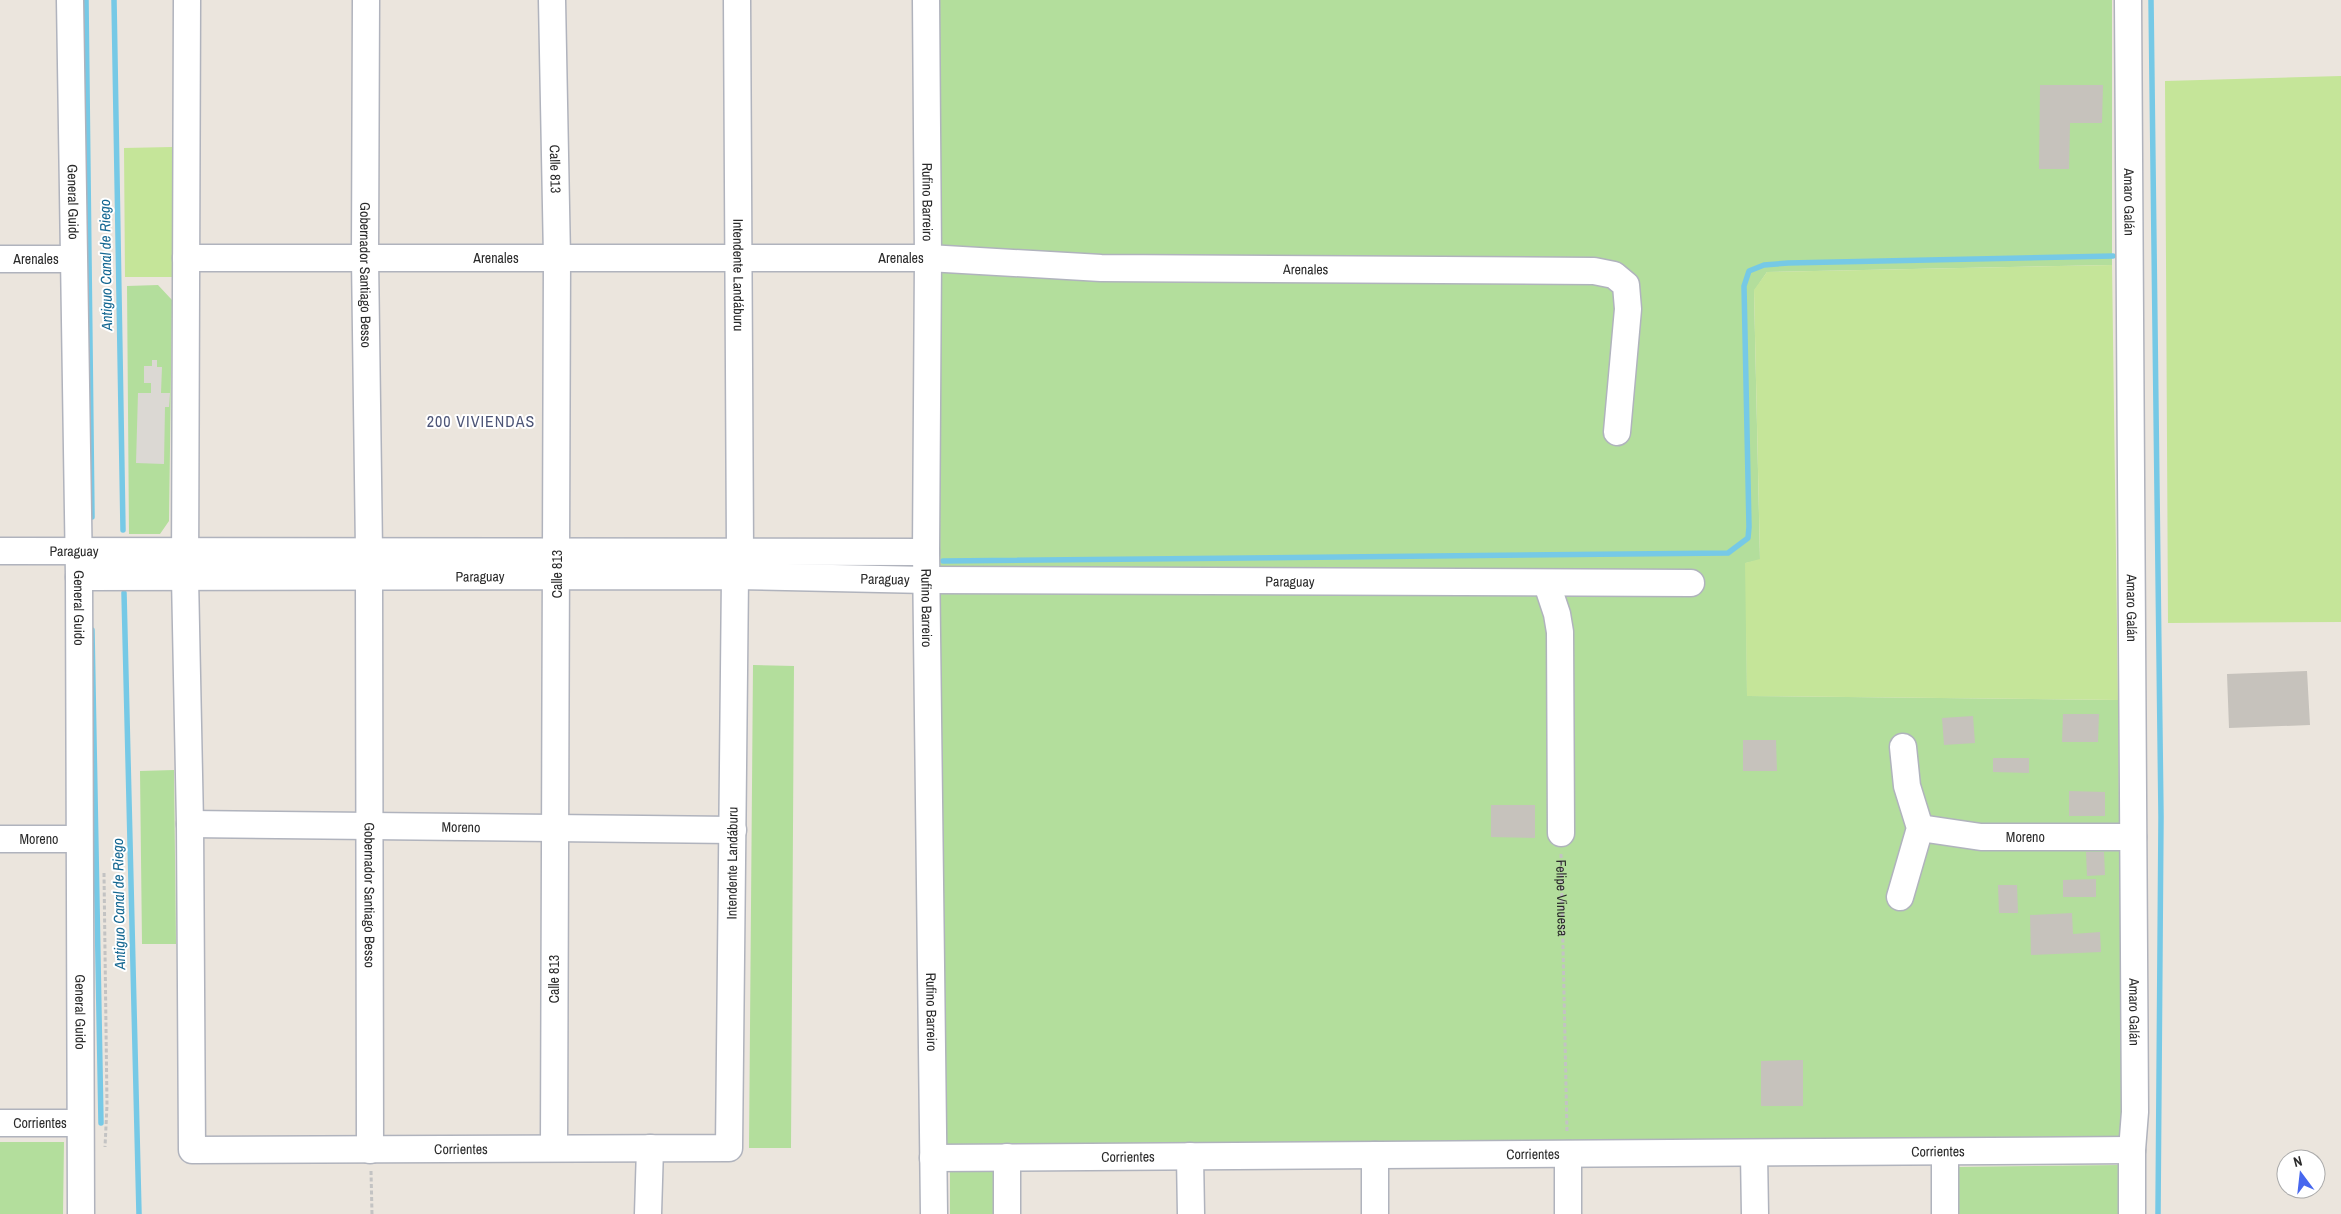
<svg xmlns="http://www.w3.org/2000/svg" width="2341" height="1214" viewBox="0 0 2341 1214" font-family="'Archivo Narrow',sans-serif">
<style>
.green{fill:#b3de9c}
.pitch{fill:#c5e599}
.plaza{fill:#dbd8d3}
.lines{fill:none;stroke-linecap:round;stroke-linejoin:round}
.stream{stroke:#76c9e6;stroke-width:5.5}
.building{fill:#c6c2bc}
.minor-casing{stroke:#b0b3bd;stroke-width:29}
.path{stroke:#c3c3c3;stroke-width:3;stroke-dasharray:4 2.5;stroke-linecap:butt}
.minor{stroke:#fff;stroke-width:26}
.labels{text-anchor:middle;stroke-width:4;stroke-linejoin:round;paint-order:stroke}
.street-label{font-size:14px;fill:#2a2a2a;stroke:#fff}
.water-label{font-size:15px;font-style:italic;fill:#166892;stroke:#fff}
.quarter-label{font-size:16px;letter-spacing:1px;fill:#4d5577;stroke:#fff}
</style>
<rect width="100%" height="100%" fill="#ebe5dd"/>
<path class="green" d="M 938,0 L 2112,0 L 2112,265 L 1767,272 L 1754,291 L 1760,560 L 1746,563 L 1747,696 L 2118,700 L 2122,1141 L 943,1145 L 937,580 Z
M 158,285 L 172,300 L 169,521 L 160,534 L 129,534 L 127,286 Z
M 753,665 L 794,666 L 791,1148 L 749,1148 Z
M 174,770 L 176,944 L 142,944 L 140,771 Z
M 0,1142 L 64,1142 L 63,1214 L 0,1214 Z
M 2120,1165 L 2120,1214 L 1956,1214 L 1955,1167 Z
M 950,1167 L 995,1167 L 995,1214 L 950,1214 Z"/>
<path class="pitch" d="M 2341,76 L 2341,622 L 2168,623 L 2165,81 Z
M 172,147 L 173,277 L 125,277 L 124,148 Z
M 2112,265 L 2118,700 L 1747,696 L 1745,563 L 1760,559 L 1754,290 L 1767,272 Z"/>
<path class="plaza" d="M 152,360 L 157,360 L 157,367 L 162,367 L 161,393 L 170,393 L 169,407 L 165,407 L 164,464 L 136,463 L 138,393 L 151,393 L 151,383 L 144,383 L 144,366 L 152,366 Z"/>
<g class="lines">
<path class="stream" d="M 86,0 L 92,517
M 114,0 L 123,530
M 2151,0 L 2161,817 L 2158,1214
M 943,561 L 1728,553 L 1748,538 L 1749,527 L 1744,286 L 1749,271 L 1764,265 L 1788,263 L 2113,256
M 124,593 L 139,1214
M 92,630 L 101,1123"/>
</g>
<path class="building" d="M 2040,85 L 2103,85 L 2102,123 L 2070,123 L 2069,169 L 2039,169 Z
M 2307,671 L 2310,725 L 2229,728 L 2227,674 Z
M 2063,714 L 2099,714 L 2098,742 L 2062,742 Z
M 1973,716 L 1975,743 L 1944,745 L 1942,718 Z
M 1743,740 L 1776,740 L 1777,771 L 1743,771 Z
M 1993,758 L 2029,758 L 2029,773 L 1993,772 Z
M 2069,791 L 2105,792 L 2105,816 L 2069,816 Z
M 1491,805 L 1535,805 L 1535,838 L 1491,837 Z
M 2086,852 L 2104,852 L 2105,875 L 2087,876 Z
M 2096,879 L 2096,897 L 2063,897 L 2063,880 Z
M 1998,885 L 2017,885 L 2018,913 L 1999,913 Z
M 2072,913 L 2073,934 L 2100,932 L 2101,952 L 2031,955 L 2030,915 Z
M 1803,1060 L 1803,1106 L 1761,1106 L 1761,1061 Z"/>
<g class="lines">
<defs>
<g id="minor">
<path id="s2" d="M 70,0 L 79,577 L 81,1214"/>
<path id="s3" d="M 187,0 L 185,577 L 190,824 L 192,1150 L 729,1148 L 735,576"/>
<path id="s4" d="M 366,0 L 365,258 L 369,551"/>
<path id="s5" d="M 552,0 L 557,258 L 554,1148"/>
<path id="s6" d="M 737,0 L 740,551"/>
<path id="s7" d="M 926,0 L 928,258 L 926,552 L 934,1214"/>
<path id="s8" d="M 2128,0 L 2135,1112 L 2132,1150 L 2132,1214"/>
<path id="s9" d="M 186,258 L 928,258 L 1101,268 L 1594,271 L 1614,275 L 1626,285 L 1628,309 L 1617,432"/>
<path id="s10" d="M 0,259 L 73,259"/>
<path id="s11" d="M 0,551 L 926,552"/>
<path id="s12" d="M 369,576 L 370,1150"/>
<path id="s13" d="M 79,577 L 735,576 L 927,580 L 1691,583"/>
<path d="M 1547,584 L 1557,614 L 1560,632 L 1561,833"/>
<path id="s14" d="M 190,824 L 733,830"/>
<path id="s15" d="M 1920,828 L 1981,837 L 2133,837"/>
<path id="s16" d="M 0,839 L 79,839"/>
<path d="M 1900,897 L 1920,828 L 1907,786 L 1903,747"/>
<path id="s17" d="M 0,1123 L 80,1123"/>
<path d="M 1754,1153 L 1755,1214"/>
<path d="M 1568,1154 L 1568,1214"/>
<path d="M 1375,1155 L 1375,1214"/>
<path d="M 1190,1156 L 1191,1214"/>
<path d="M 1007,1157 L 1007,1214"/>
<path id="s18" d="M 933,1158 L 2132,1150"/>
<path d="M 648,1214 L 650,1148"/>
<path d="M 1945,1214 L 1945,1152"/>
</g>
</defs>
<use href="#minor" class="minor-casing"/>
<g class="path">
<path id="s1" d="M 1561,854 L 1567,1132"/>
<path d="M 104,873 L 107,1105 L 105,1147"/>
<path d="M 371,1171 L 372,1214"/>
</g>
<use href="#minor" class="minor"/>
</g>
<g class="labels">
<g class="street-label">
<text dy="5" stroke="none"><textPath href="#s5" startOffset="169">Calle 813</textPath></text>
<text dy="5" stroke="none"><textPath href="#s2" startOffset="202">General Guido</textPath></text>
<text dy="5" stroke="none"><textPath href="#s7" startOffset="202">Rufino Barreiro</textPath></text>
<text dy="5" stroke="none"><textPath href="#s8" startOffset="202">Amaro Galán</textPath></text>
<text dy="5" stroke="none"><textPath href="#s9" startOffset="310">Arenales</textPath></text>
<text dy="5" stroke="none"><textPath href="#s9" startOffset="715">Arenales</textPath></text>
<text dy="5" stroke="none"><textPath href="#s10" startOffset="36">Arenales</textPath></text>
<text dy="5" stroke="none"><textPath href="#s9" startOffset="1120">Arenales</textPath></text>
<text dy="5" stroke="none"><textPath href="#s4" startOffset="275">Gobernador Santiago Besso</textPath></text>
<text dy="5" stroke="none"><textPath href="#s6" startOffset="275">Intendente Landáburu</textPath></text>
<text dy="5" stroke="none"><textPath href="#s11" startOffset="74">Paraguay</textPath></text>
<text transform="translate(557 574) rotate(-90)" y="5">Calle 813</text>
<text dy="5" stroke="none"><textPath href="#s13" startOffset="401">Paraguay</textPath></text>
<text dy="5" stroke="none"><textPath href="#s13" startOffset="806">Paraguay</textPath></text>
<text dy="5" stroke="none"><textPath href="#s13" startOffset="1211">Paraguay</textPath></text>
<text dy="5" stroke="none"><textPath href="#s2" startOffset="608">General Guido</textPath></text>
<text dy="5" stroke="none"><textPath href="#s7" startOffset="608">Rufino Barreiro</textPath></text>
<text dy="5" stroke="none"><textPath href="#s8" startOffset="608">Amaro Galán</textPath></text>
<text dy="5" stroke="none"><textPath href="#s14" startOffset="271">Moreno</textPath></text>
<text dy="5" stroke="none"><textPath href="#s15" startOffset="106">Moreno</textPath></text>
<text dy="5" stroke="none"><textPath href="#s16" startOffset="39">Moreno</textPath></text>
<text dy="5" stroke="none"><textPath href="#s3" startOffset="1972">Intendente Landáburu</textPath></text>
<text dy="5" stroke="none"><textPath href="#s12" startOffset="319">Gobernador Santiago Besso</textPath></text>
<text dy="5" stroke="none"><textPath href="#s1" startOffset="44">Felipe Vinuesa</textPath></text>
<text transform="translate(554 979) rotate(-90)" y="5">Calle 813</text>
<text dy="5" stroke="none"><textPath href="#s2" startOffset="1012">General Guido</textPath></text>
<text dy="5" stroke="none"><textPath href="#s7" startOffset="1012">Rufino Barreiro</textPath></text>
<text dy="5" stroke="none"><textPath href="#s8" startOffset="1012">Amaro Galán</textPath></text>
<text dy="5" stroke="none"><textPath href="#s17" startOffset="40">Corrientes</textPath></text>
<text dy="5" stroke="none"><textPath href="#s3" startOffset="1419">Corrientes</textPath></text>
<text dy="5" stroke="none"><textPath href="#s18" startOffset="1005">Corrientes</textPath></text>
<text dy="5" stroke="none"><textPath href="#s18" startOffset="600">Corrientes</textPath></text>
<text dy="5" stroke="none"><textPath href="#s18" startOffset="195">Corrientes</textPath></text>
</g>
<g class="water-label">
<text transform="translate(106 265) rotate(-91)" y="5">Antiguo Canal de Riego</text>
<text transform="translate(119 904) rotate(-91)" y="5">Antiguo Canal de Riego</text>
</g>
<g class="quarter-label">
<text x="481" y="427">200 VIVIENDAS</text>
</g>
</g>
<g transform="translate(2301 1174) rotate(345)"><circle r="24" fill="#ffffff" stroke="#aaaaaa"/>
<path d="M0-4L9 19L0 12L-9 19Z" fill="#4767ee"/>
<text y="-8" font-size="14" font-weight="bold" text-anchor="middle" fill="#2a2a2a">N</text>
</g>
</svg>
